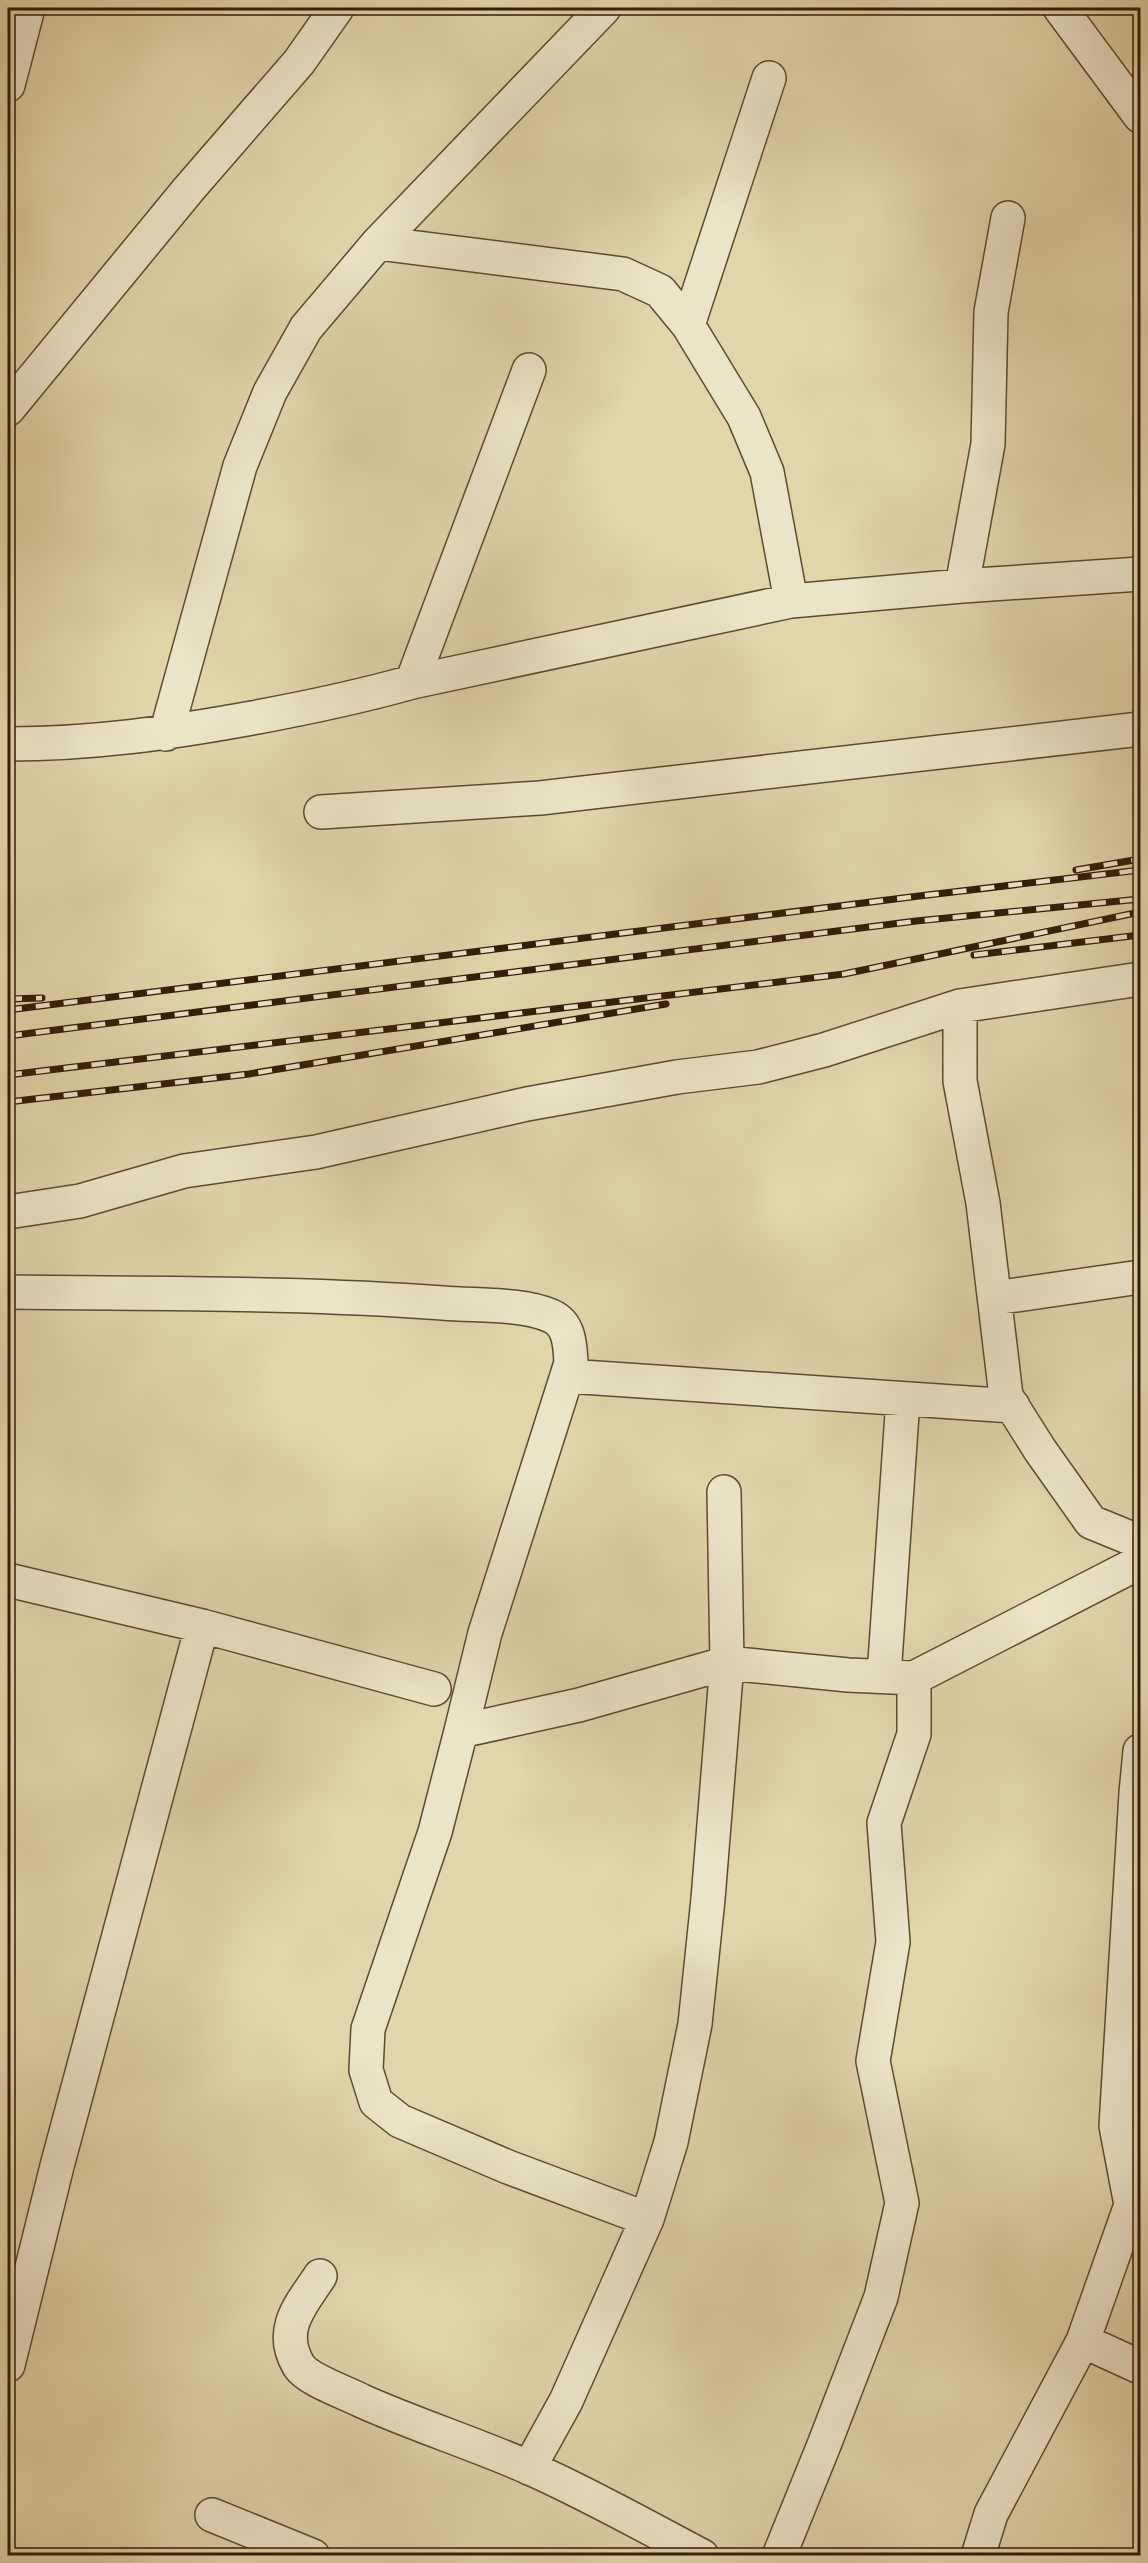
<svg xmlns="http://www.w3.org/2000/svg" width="1148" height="2563" viewBox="0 0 1148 2563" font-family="'IM FELL Great Primer',serif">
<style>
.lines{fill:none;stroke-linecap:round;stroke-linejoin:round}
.minor-casing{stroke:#5e4a2f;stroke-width:36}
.minor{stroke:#ece4c8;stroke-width:33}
.rail-casing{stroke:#331b06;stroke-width:7}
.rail{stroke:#ece4c8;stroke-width:4.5;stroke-dasharray:14;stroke-linecap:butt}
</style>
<rect width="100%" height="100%" fill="#e1d5aa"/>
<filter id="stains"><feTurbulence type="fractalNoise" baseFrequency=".00333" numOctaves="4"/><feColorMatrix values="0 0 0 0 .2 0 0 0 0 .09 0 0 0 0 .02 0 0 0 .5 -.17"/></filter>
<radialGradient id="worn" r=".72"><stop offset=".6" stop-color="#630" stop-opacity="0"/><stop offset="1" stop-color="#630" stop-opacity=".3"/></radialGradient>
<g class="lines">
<defs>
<path id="minor" d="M 1060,8 L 1140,116
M 8,85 L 28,8
M 378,243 L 623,274 L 660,291 L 688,325 L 744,417 L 767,472 L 791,601
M 688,325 L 769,78
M 8,409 L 188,190 L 299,62 L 337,8
M 962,586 L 988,444 L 991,312 L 1008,218
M 412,682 L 529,370
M 166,734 L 240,466 L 270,392 L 306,328 L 378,243 L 604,8
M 8,744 C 91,744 170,733 252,718 C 306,708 359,697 412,682 L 791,601 L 962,586 L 1140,574
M 321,812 L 540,798 L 1140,729
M 960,1006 L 960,1081 L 983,1203 L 1006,1396 L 1040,1450 L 1091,1522 L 1140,1542
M 8,1212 L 80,1201 L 184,1171 L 316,1152 L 527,1104 L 677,1077 L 758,1067 L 824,1050 L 960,1006 L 1140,979
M 8,1292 C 152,1294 298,1292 443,1303 C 475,1306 522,1303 551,1316 C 570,1324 570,1346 571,1363 L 485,1633 L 461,1731
M 995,1298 L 1140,1277
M 567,1376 L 1013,1406
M 8,1580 L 202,1626 L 434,1689
M 884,1676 L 903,1399
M 914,1678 L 1140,1562
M 1140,1751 L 1136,1793 L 1116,2126 L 1131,2205 L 1140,2207
M 647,2219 L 671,2142 L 695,2024 L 708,1899 L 727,1663 L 724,1492
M 320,2276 C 301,2305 277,2330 299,2366 C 308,2380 347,2393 362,2401 C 418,2426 476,2444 532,2469 C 590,2495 645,2526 702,2556
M 1083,2341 L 1140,2367
M 8,2365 L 57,2166 L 202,1626
M 529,2468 L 566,2401 L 647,2219 L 508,2167 L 400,2121 L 376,2102 L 366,2070 L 368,2029 L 435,1832 L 461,1731 L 579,1705 L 727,1663 L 848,1675 L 914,1678 L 914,1734 L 884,1823 L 893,1942 L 873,2061 L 902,2203 L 881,2297 L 824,2445 L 779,2556
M 212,2515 L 313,2556
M 978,2556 L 991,2514 L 1083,2341 L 1131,2205"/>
</defs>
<use href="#minor" class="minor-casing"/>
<use href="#minor" class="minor"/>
<defs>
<path id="rail" d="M 1076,870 L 1140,859
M 974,955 L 1140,935
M 8,999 L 42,998
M 8,1010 L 919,896 L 1140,870
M 8,1036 L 916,921 L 1140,899
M 8,1075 L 844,974 L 1140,912
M 8,1102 L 249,1074 L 666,1004"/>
</defs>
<use href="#rail" class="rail-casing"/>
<use href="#rail" class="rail"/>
</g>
<rect width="1148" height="2563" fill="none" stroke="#e1d5aa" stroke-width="30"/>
<rect x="9" y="9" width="1130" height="2545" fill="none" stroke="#331b06" stroke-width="3"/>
<rect x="15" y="15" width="1118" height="2533" fill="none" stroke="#331b06" stroke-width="1.5"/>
<rect width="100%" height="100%" filter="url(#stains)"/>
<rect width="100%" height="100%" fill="url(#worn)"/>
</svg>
